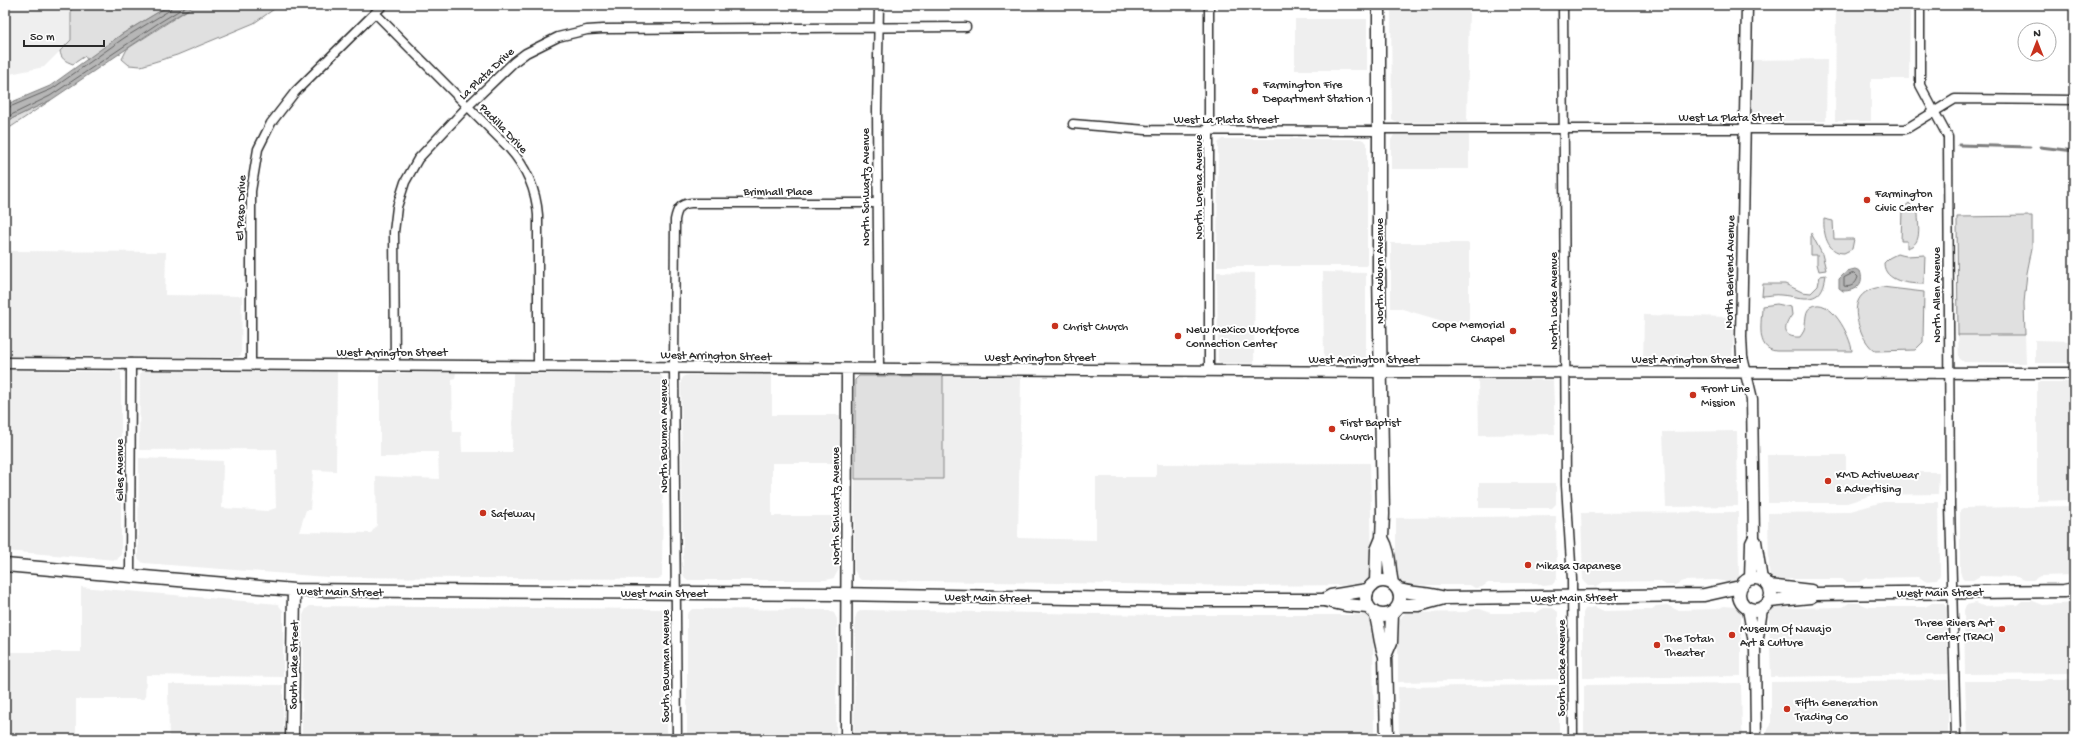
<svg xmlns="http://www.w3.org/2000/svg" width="2079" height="744" viewBox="0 0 2079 744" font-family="'Gochi Hand',sans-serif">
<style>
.built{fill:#efefef}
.green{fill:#e0e0e0;stroke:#868686}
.water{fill:#b6b6b6;stroke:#7e7e7e}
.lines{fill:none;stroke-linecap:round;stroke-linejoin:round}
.shore{stroke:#636363;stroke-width:1}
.stream{stroke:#7e7e7e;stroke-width:3}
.minor-casing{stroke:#2b2b2b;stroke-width:11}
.tertiary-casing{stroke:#2b2b2b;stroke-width:13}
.secondary-casing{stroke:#2b2b2b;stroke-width:15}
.minor{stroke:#fff;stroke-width:8}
.tertiary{stroke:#fff;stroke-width:10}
.secondary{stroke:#fff;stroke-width:12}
.poi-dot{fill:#c8321e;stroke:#fff;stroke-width:1.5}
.labels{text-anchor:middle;stroke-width:4;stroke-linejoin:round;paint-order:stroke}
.street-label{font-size:12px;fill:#2b2b2b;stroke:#fff}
.poi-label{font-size:12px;fill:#2b2b2b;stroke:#fff;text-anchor:start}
</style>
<rect width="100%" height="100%" fill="#fff"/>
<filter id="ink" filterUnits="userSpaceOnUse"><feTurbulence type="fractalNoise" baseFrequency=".025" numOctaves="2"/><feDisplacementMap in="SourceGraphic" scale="8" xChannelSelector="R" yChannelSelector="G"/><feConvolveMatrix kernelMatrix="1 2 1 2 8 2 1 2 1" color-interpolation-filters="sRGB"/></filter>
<g filter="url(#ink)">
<path class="built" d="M 5,5 L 71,5 L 71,40 L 44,67 L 5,75 Z
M 1391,5 L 1469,5 L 1467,122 L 1395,122 L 1392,120 Z
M 1836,5 L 1910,5 L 1909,79 L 1871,79 L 1871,121 L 1835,121 Z
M 1295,19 L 1367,19 L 1367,70 L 1295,70 Z
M 1827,59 L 1826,121 L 1756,121 L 1752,119 L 1752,60 Z
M 1394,135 L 1469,135 L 1469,169 L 1391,169 L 1391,140 Z
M 1222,139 L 1361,139 L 1365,141 L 1367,143 L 1367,266 L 1217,266 L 1218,143 Z
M 1391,243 L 1469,243 L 1469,322 L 1446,322 L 1399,308 L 1391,308 Z
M 5,251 L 166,252 L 165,295 L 242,296 L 241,355 L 238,357 L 5,356 Z
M 1217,272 L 1255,273 L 1254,363 L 1220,363 L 1218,361 Z
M 1323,272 L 1366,273 L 1366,360 L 1365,363 L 1324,363 Z
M 1644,315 L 1732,317 L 1734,319 L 1732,363 L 1643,364 Z
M 1958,335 L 2025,335 L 2026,363 L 1964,362 L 1959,358 Z
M 2035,340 L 2074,341 L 2074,363 L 2035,363 Z
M 5,370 L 121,372 L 121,554 L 117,560 L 5,551 Z
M 143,371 L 337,372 L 336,471 L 313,470 L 310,510 L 306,510 L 299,532 L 371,533 L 377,525 L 376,476 L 439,479 L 438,452 L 418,452 L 396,457 L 380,457 L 380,373 L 456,373 L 455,378 L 452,379 L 453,432 L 461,432 L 462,452 L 512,452 L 513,373 L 661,375 L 664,381 L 662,577 L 657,579 L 327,577 L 143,563 L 138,558 L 139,458 L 223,461 L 222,508 L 267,511 L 276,508 L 275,471 L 278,470 L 277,449 L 139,450 L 140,374 Z
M 689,375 L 772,375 L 772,415 L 840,415 L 840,463 L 772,463 L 772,516 L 839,516 L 839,569 L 834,578 L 826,580 L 688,580 L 685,578 L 683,574 L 681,381 L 684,376 Z
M 943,376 L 1021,377 L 1018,538 L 1096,540 L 1096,477 L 1156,477 L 1156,464 L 1370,463 L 1372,570 L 1369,579 L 1356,585 L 1247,586 L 861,580 L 858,577 L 854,570 L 855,479 L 943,479 Z
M 1478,379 L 1553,380 L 1555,434 L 1479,435 Z
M 2037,382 L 2074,382 L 2074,500 L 2037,501 Z
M 1737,431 L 1738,506 L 1666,507 L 1663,432 Z
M 1767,455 L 1846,455 L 1846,477 L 1892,472 L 1939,472 L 1938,494 L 1873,495 L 1847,503 L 1768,503 Z
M 1479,483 L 1556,483 L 1556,504 L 1552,508 L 1479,508 Z
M 1883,502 L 1939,502 L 1940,575 L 1937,580 L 1925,581 L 1919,577 L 1866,578 L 1859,582 L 1847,582 L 1841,579 L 1787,579 L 1784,582 L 1777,582 L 1770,577 L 1769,568 L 1768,513 L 1847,512 Z
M 2074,506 L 2074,575 L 2041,576 L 2033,580 L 2024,580 L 2017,577 L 1980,576 L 1973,580 L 1964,580 L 1962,578 L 1960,571 L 1960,510 L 1963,508 Z
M 1738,512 L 1739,577 L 1731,583 L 1717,580 L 1683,581 L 1675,585 L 1666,585 L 1659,581 L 1602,582 L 1596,586 L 1588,586 L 1583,581 L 1581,513 Z
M 1556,516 L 1557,579 L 1552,585 L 1543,586 L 1537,583 L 1488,583 L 1482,587 L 1475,588 L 1470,585 L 1406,585 L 1401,582 L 1396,576 L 1396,518 Z
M 5,581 L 9,581 L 9,652 L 81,652 L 81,587 L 278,604 L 283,611 L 283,677 L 146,675 L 145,699 L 76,699 L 76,739 L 5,739 Z
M 2022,601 L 2033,601 L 2043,605 L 2074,603 L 2074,673 L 1965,674 L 1964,610 L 1966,605 L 1976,603 L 1983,606 L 2017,605 Z
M 1849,603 L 1859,603 L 1869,607 L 1925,607 L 1932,603 L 1943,603 L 1947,608 L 1948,674 L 1771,677 L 1769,615 L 1772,609 L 1776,607 L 1784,606 L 1789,608 L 1843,607 Z
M 1667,605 L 1677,610 L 1717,609 L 1724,606 L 1736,607 L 1739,609 L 1741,612 L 1741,676 L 1583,678 L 1583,613 L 1585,609 L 1595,607 L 1604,611 L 1651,610 L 1656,606 Z
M 310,606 L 665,609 L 668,614 L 667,739 L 302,739 L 303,615 L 306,609 Z
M 1544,608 L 1553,608 L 1558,612 L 1559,679 L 1398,682 L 1398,624 L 1402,616 L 1406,613 L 1466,612 L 1474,609 L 1480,609 L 1491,613 L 1536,613 Z
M 692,609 L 827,610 L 834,613 L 837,619 L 836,739 L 687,739 L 687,614 Z
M 862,610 L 1154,615 L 1368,615 L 1373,623 L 1374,739 L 854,739 L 855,619 L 857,613 Z
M 2048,679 L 2074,679 L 2074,737 L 1996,739 L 1967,738 L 1965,681 L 2042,681 Z
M 1948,680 L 1948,739 L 1767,739 L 1767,731 L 1771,725 L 1771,682 Z
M 1741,683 L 1742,730 L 1745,739 L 1584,739 L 1584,685 Z
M 168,684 L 283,685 L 283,739 L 169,739 Z
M 1559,685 L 1559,739 L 1399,739 L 1398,687 Z"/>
<path class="green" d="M 71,5 L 170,5 L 122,34 L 87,60 L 85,56 L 73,64 C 65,61 61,59 60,51 L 71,40 Z
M 195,5 L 280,5 L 254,23 L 177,55 L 141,66 L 129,65 L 122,59 L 127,49 Z
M 51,100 L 5,131 L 5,122 Z
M 1909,203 L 1918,213 C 1918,227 1923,244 1907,248 L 1907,241 L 1901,241 L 1902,209 Z
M 2032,216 L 2032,248 L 2027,273 L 2024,303 L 2025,335 L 1958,335 L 1957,217 Z
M 1824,219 L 1833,221 L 1834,239 L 1854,239 L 1852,249 L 1844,253 C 1827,253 1823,233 1824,219 Z
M 1811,233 L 1822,254 L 1826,270 L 1819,271 L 1817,264 L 1817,255 L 1811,255 Z
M 1897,254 L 1906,256 L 1925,255 L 1924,284 C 1910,284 1884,282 1884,263 L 1889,258 Z
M 1826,275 C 1822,307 1803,297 1781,295 C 1774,294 1769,296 1762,296 L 1763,284 L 1785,284 L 1802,292 L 1811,293 L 1818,286 L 1820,276 Z
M 1882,287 L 1924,292 L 1923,342 L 1915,350 L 1875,351 C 1869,347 1865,340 1862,334 C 1852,311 1853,290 1882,287 Z
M 1777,304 L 1791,307 L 1792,315 C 1783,327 1782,338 1800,337 C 1809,327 1802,312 1811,307 C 1830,295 1851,337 1852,351 L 1776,351 C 1755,349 1762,321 1762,306 Z
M 859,376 L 943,376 L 943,479 L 855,479 L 855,380 Z"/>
<path class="water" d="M 170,5 L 195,5 L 159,27 L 51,100 L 5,122 L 5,105 L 50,86 L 122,34 Z
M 1855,269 L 1860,271 C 1865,284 1856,291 1843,291 L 1839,288 L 1839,279 L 1847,271 Z"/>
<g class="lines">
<path class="shore" d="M 5,109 L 52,89 L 124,38 L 170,10 L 172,5
M 5,118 L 50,96 L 157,24 L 188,5
M 1854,273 L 1858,277 C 1856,284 1851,288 1844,286 L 1844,278 Z"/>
<path class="stream" d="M 1959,145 L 2030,147
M 2040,147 L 2074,151"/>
<defs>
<path id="minor" d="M 879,5 L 877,110 L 879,369
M 1563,5 L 1566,485 L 1572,579 L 1573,739
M 1920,5 L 1920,85 L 1948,137 L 1950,505 L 1956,739
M 375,13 L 509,148 C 526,167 536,189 538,215 L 538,366
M 1073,124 L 1146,130 L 1379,131
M 1379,129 L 1906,129 L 1955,99 L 2074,100
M 251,364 L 251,191 L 258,149 L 271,123 L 295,92 L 383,5
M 395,365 L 394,232 L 397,207 L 405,182 L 418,159 L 467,107 L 514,62 L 526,53 L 558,37 L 587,30 L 603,29 L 966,27
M 1209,370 L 1209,5
M 130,576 L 131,363
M 677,739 L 674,367 L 675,220 C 677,209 680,204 691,203 L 878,203"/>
<path id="tertiary" d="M 1747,5 L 1741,337 L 1742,357 L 1752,399 L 1754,537 L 1751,543 L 1750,579
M 5,363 L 1380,372 L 2074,373
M 1756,541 L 1762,580
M 1748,609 L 1755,648 L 1756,739
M 1757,644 L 1762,609
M 846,739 L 847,369"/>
<path id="secondary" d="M 1382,538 C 1391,554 1388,566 1392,583
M 5,565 L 294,590 L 836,594 L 1190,600 L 1324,600 L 1346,605 L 1367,607
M1739 594a16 16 0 1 1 32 0a16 16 0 1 1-32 0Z
M1366 598a17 17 0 1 1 34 0a17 17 0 1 1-34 0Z
M 1376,582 L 1377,550 L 1382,538 L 1383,514 L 1379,270 L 1379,5
M 1769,586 L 1811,591
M 1399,590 C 1414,594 1430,593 1444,598 L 1704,595 L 1740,587
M 1324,600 L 1331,596 L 1367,590
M 1770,601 L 1810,597 L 1815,594 L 2064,591 L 2074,589
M 1399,605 L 1419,605 L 1444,598
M 1375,613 C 1380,628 1379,641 1385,656
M 292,739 L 294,590
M 1387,739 L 1385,656 L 1391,642 L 1392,613"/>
</defs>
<use href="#minor" class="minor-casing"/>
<use href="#tertiary" class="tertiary-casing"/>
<use href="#secondary" class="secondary-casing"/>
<use href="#minor" class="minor"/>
<use href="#tertiary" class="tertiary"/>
<use href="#secondary" class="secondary"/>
</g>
</g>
<g class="poi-dot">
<circle cx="1255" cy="91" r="4"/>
<circle cx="1867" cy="200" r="4"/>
<circle cx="1055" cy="326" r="4"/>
<circle cx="1513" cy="331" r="4"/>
<circle cx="1178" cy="336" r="4"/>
<circle cx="1693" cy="395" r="4"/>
<circle cx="1332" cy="429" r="4"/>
<circle cx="1828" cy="481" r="4"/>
<circle cx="483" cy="513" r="4"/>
<circle cx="1528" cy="565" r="4"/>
<circle cx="2002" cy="629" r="4"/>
<circle cx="1732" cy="635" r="4"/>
<circle cx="1657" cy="645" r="4"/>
<circle cx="1787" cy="709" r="4"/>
</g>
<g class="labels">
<g class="street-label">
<text transform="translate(486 73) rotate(-43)" y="4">La Plata Drive</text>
<text x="1731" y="121">West La Plata Street</text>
<text x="1226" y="123">West La Plata Street</text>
<text transform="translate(504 128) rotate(46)" y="4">Padilla Drive</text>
<text transform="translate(865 187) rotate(-90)" y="4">North Schwartz Avenue</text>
<text transform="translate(1198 187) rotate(-90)" y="4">North Lorena Avenue</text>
<text x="778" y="195">Brimhall Place</text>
<text transform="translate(240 208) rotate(-88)" y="4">El Paso Drive</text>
<text transform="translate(1379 271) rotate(-90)" y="4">North Auburn Avenue</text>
<text transform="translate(1729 272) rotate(-89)" y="4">North Behrend Avenue</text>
<text transform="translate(1936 295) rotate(-90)" y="4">North Allen Avenue</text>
<text transform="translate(1553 301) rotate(-90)" y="4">North Locke Avenue</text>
<text x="392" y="356">West Arrington Street</text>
<text transform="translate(716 355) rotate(1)" y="4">West Arrington Street</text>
<text x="1040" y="361">West Arrington Street</text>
<text x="1364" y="363">West Arrington Street</text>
<text x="1687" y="363">West Arrington Street</text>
<text transform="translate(663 436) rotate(-90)" y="4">North Bowman Avenue</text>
<text transform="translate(119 470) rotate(-90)" y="4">Giles Avenue</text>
<text transform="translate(835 506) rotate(-90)" y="4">North Schwartz Avenue</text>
<text transform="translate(340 591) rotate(1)" y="4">West Main Street</text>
<text transform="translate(1940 592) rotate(-1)" y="4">West Main Street</text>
<text x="664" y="597">West Main Street</text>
<text transform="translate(988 597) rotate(1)" y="4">West Main Street</text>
<text transform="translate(1574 597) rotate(-1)" y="4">West Main Street</text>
<text transform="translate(293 665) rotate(-89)" y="4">South Lake Street</text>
<text transform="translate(665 666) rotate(-90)" y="4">South Bowman Avenue</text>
<text transform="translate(1561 668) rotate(-90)" y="4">South Locke Avenue</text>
</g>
<g class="poi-label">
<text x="1263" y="88">Farmington Fire<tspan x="1263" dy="14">Department Station 1</tspan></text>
<text x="1875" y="197">Farmington<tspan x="1875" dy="14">Civic Center</tspan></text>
<text x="1505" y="328" text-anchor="end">Cope Memorial<tspan x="1505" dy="14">Chapel</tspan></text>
<text x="1063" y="330">Christ Church</text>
<text x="1186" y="333">New Mexico Workforce<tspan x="1186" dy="14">Connection Center</tspan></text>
<text x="1701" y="392">Front Line<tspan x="1701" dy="14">Mission</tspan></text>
<text x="1340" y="426">First Baptist<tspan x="1340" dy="14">Church</tspan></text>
<text x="1836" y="478">KMD Activewear<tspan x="1836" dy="14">&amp; Advertising</tspan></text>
<text x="491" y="517">Safeway</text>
<text x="1536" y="569">Mikasa Japanese</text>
<text x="1994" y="626" text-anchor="end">Three Rivers Art<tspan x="1994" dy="14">Center (TRAC)</tspan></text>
<text x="1740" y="632">Museum Of Navajo<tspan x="1740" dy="14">Art &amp; Culture</tspan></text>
<text x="1665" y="642">The Totah<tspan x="1665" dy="14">Theater</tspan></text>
<text x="1795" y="706">Fifth Generation<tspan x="1795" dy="14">Trading Co</tspan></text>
</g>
</g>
<rect width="2079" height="744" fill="none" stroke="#fff" stroke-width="20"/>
<rect x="10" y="10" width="2059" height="724" fill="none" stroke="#2b2b2b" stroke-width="1.5" filter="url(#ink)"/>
<g transform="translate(2037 42)"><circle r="19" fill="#ffffff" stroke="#aaaaaa"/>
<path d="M0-3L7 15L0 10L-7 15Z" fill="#c8321e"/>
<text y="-6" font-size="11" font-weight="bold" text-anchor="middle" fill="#2b2b2b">N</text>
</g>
<path d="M24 40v6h80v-6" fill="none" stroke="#2b2b2b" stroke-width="2"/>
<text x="30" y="40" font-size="12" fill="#2b2b2b" stroke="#ffffff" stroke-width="3" paint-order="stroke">50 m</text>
</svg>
